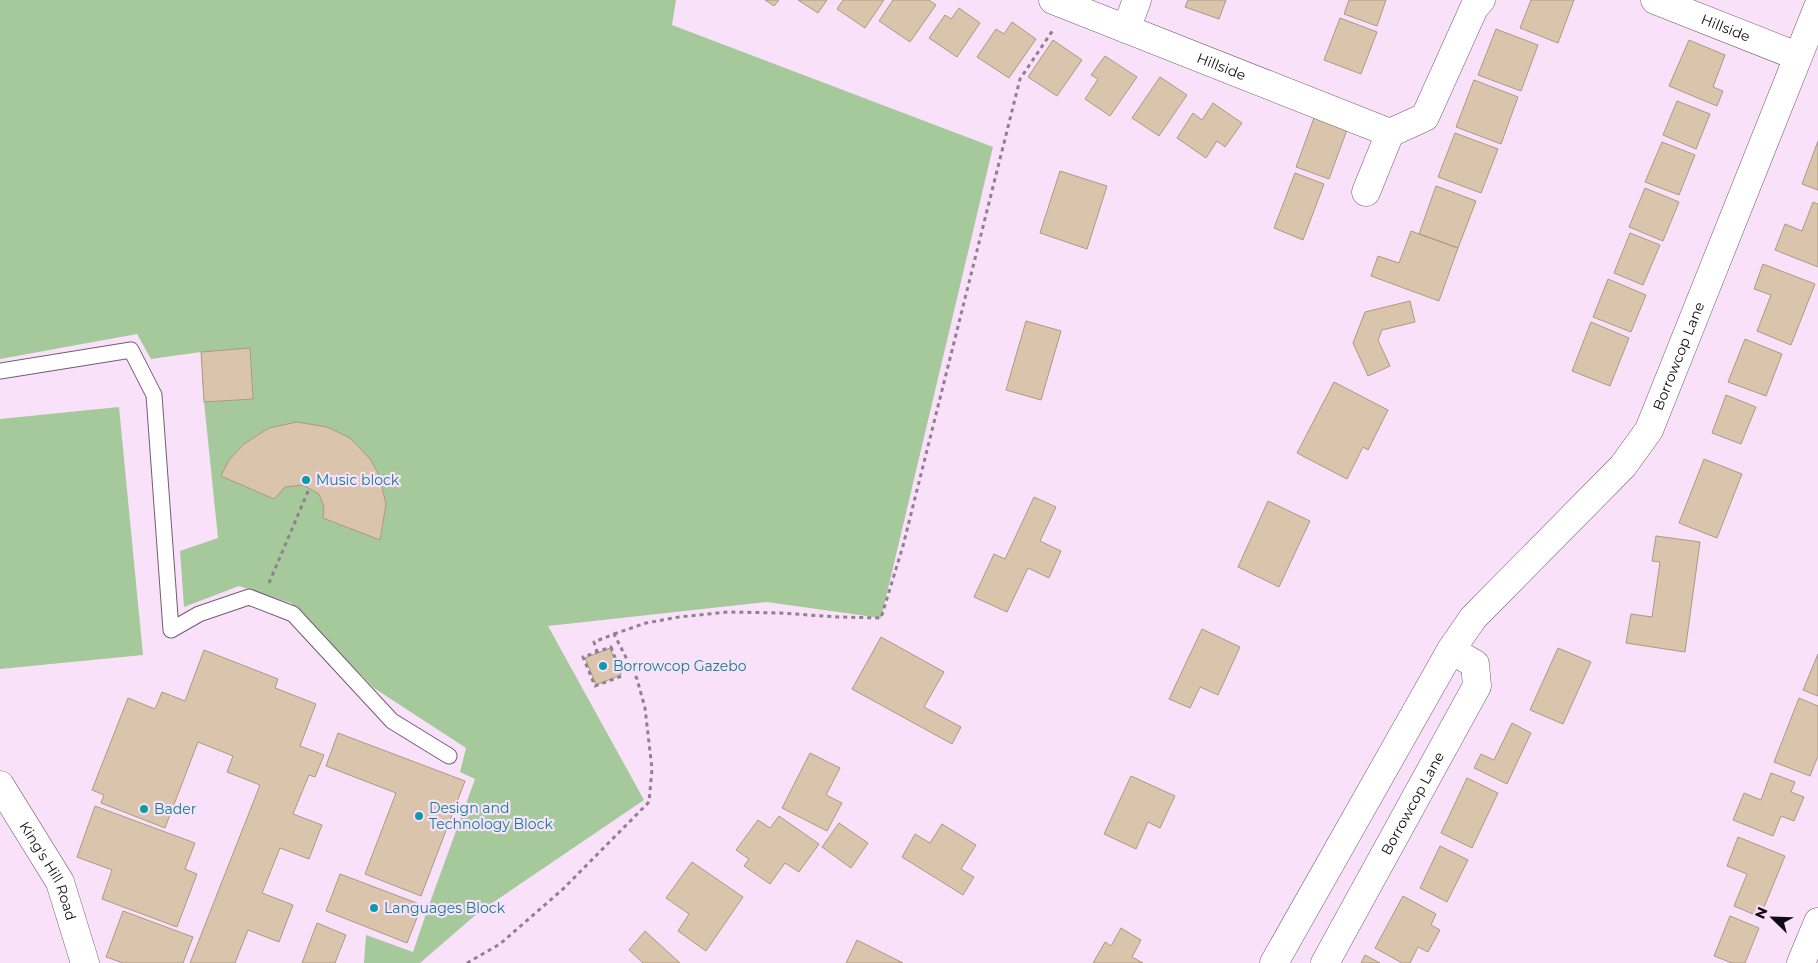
<svg xmlns="http://www.w3.org/2000/svg" width="1818" height="963" viewBox="0 0 1818 963" font-family="Montserrat,sans-serif">
<style>
.green{fill:#a5c99b}
.building{fill:#dac4ab;stroke:#ae9981}
.lines{fill:none;stroke-linecap:round;stroke-linejoin:round}
.lane-casing{stroke:#725d72;stroke-width:17}
.street-casing{stroke:#725d72;stroke-width:29}
.path{stroke:#918091;stroke-width:3;stroke-dasharray:4 4;stroke-linecap:butt}
.lane{stroke:#fff;stroke-width:15}
.street{stroke:#fff;stroke-width:28}
.culture-dot{fill:#0f9aa8;stroke:#f9e1fa;stroke-width:2}
.labels{text-anchor:middle;stroke-width:4.5;stroke-linejoin:round;paint-order:stroke}
.street-label{font-size:14px;fill:#120a12;stroke:#f9e1fa}
.culture-label{font-size:14px;fill:#0d838f;stroke:#f9e1fa;text-anchor:start}
</style>
<rect width="100%" height="100%" fill="#f9e1fa"/>
<path class="green" d="M 0,0 L 676,0 L 672,25 L 993,147 L 881,618 L 767,602 L 548,626 L 644,800 L 479,912 L 420,963 L 364,963 L 366,935 L 413,952 L 429,905 L 475,779 L 460,772 L 466,748 L 374,688 L 291,603 L 239,586 L 184,607 L 180,551 L 218,538 L 204,402 L 201,352 L 151,359 L 137,334 L 0,359 Z
M 119,407 L 143,655 L 0,669 L 0,419 Z"/>
<path class="building" d="M 765,0 L 779,0 L 774,6 Z
M 798,0 L 827,0 L 818,13 Z
M 843,0 L 884,0 L 865,28 L 837,9 Z
M 893,0 L 929,0 L 936,5 L 910,42 L 879,21 Z
M 1188,0 L 1226,0 L 1219,19 L 1185,7 Z
M 1349,0 L 1386,0 L 1377,26 L 1344,14 Z
M 1531,0 L 1574,0 L 1558,43 L 1520,28 Z
M 959,8 L 980,23 L 957,57 L 929,38 L 945,15 L 951,19 Z
M 1340,18 L 1377,32 L 1361,74 L 1324,60 Z
M 1012,22 L 1036,39 L 1009,78 L 977,57 L 996,29 L 1004,34 Z
M 1496,29 L 1538,45 L 1521,91 L 1478,75 Z
M 1053,40 L 1082,60 L 1057,96 L 1028,77 Z
M 1689,40 L 1725,55 L 1713,87 L 1723,91 L 1717,106 L 1669,86 Z
M 1105,56 L 1137,77 L 1110,116 L 1085,99 L 1098,79 L 1091,75 Z
M 1160,77 L 1187,95 L 1159,136 L 1132,118 Z
M 1474,80 L 1518,97 L 1501,144 L 1456,127 Z
M 1677,101 L 1710,114 L 1696,149 L 1663,135 Z
M 1213,103 L 1242,123 L 1225,147 L 1217,141 L 1206,158 L 1177,138 L 1193,113 L 1202,120 Z
M 1315,115 L 1348,127 L 1329,179 L 1296,167 Z
M 1455,133 L 1498,149 L 1481,193 L 1438,177 Z
M 1818,141 L 1818,190 L 1802,184 Z
M 1662,142 L 1695,155 L 1679,195 L 1645,182 Z
M 1060,171 L 1107,186 L 1087,249 L 1040,233 Z
M 1295,173 L 1324,184 L 1303,240 L 1274,228 Z
M 1436,186 L 1476,201 L 1458,248 L 1419,234 Z
M 1645,188 L 1679,202 L 1663,241 L 1629,227 Z
M 1813,202 L 1818,204 L 1818,267 L 1775,250 L 1785,224 L 1802,231 Z
M 1411,231 L 1458,248 L 1439,301 L 1371,276 L 1378,256 L 1399,263 Z
M 1630,233 L 1660,245 L 1643,285 L 1614,273 Z
M 1763,264 L 1815,284 L 1791,345 L 1757,331 L 1771,295 L 1754,289 Z
M 1608,279 L 1646,295 L 1631,332 L 1593,317 Z
M 1410,301 L 1415,322 L 1382,330 L 1378,340 L 1390,366 L 1368,376 L 1353,343 L 1365,312 Z
M 1026,321 L 1061,331 L 1041,400 L 1006,390 Z
M 1591,322 L 1629,338 L 1610,386 L 1572,371 Z
M 1745,339 L 1782,354 L 1766,396 L 1728,382 Z
M 250,348 L 253,399 L 204,402 L 201,352 Z
M 1334,382 L 1388,410 L 1368,450 L 1363,447 L 1347,479 L 1297,453 Z
M 1726,395 L 1756,407 L 1741,444 L 1712,433 Z
M 297,422 L 327,427 L 350,438 L 370,459 L 379,475 L 386,504 L 380,540 L 323,518 L 324,507 L 319,494 L 303,485 L 285,487 L 274,499 L 221,476 L 229,460 L 244,444 L 269,428 Z
M 1704,459 L 1742,474 L 1717,538 L 1679,523 Z
M 1034,497 L 1056,507 L 1040,541 L 1061,551 L 1049,578 L 1028,568 L 1007,612 L 974,597 L 994,554 L 1005,559 Z
M 1268,501 L 1310,521 L 1279,587 L 1238,567 Z
M 1656,536 L 1700,542 L 1685,652 L 1626,643 L 1631,614 L 1652,617 L 1660,562 L 1652,561 Z
M 1202,629 L 1240,647 L 1218,695 L 1200,687 L 1190,708 L 1169,699 Z
M 881,637 L 944,672 L 924,707 L 961,727 L 952,744 L 852,689 Z
M 610,648 L 621,675 L 596,685 L 585,658 Z
M 1558,648 L 1591,662 L 1563,724 L 1530,710 Z
M 204,650 L 278,679 L 275,688 L 316,704 L 300,746 L 324,755 L 315,777 L 309,775 L 293,814 L 322,825 L 309,859 L 280,848 L 262,893 L 293,905 L 279,942 L 248,930 L 235,963 L 190,963 L 260,785 L 227,772 L 233,756 L 198,742 L 165,828 L 101,803 L 104,795 L 92,790 L 128,698 L 155,709 L 162,692 L 185,701 Z
M 1818,654 L 1818,696 L 1803,690 Z
M 1799,698 L 1818,706 L 1818,756 L 1810,776 L 1774,762 Z
M 1512,723 L 1531,733 L 1507,784 L 1474,768 L 1481,754 L 1494,760 Z
M 338,733 L 465,781 L 421,896 L 365,874 L 396,793 L 326,766 Z
M 810,753 L 840,768 L 826,795 L 842,803 L 827,831 L 782,808 Z
M 1771,773 L 1795,782 L 1791,792 L 1804,797 L 1794,821 L 1781,816 L 1773,836 L 1733,820 L 1744,793 L 1761,800 Z
M 1131,776 L 1175,796 L 1160,828 L 1148,822 L 1136,849 L 1104,834 Z
M 1467,778 L 1498,793 L 1472,848 L 1441,833 Z
M 95,806 L 195,843 L 185,869 L 197,874 L 177,927 L 102,899 L 112,870 L 77,857 Z
M 779,816 L 819,844 L 799,872 L 785,863 L 770,884 L 744,866 L 749,859 L 736,850 L 758,820 L 770,828 Z
M 839,823 L 868,843 L 851,868 L 822,847 Z
M 942,824 L 976,845 L 961,869 L 974,877 L 963,895 L 902,857 L 915,834 L 930,843 Z
M 1738,837 L 1785,856 L 1760,917 L 1734,906 L 1747,874 L 1727,866 Z
M 1440,846 L 1468,860 L 1447,902 L 1420,888 Z
M 692,862 L 743,897 L 706,951 L 678,931 L 689,914 L 666,898 Z
M 340,874 L 422,905 L 407,943 L 326,911 Z
M 1403,896 L 1436,914 L 1431,925 L 1440,930 L 1428,952 L 1418,947 L 1410,963 L 1402,963 L 1375,948 Z
M 123,911 L 193,937 L 183,963 L 123,963 L 106,957 Z
M 1730,916 L 1759,928 L 1745,963 L 1732,963 L 1714,956 Z
M 317,923 L 346,935 L 335,963 L 302,963 Z
M 1121,928 L 1141,940 L 1132,957 L 1143,963 L 1093,963 L 1105,942 L 1111,946 Z
M 645,931 L 680,963 L 643,963 L 629,950 Z
M 857,940 L 903,963 L 846,963 Z
M 1365,955 L 1380,963 L 1361,963 Z"/>
<g class="lines">
<defs>
<path id="lane" d="M 0,371 L 131,350 L 154,395 L 171,630 L 199,614 L 249,597 L 293,614 L 392,721 L 449,756"/>
<g id="street">
<path id="s1" d="M 1053,0 L 1390,133"/>
<path id="s2" d="M 1655,0 L 1797,56"/>
<path d="M 1126,29 L 1137,0"/>
<path d="M 1366,192 L 1390,133 L 1425,117 L 1474,8 L 1481,0"/>
<path id="s3" d="M 0,785 L 60,882 L 85,963"/>
<path id="s4" d="M 1274,963 L 1451,650 L 1473,618 L 1623,466 L 1649,430 L 1818,7"/>
<path id="s5" d="M 1325,963 L 1477,686 L 1475,664 L 1451,650"/>
<path d="M 1801,963 L 1818,922"/>
</g>
</defs>
<use href="#lane" class="lane-casing"/>
<use href="#street" class="street-casing"/>
<path class="path" d="M 269,583 L 309,489
M 614,634 L 646,623 L 679,617 L 728,612 L 780,613 L 838,617 L 881,618 L 903,546 L 1020,79 L 1053,30
M 611,647 L 622,676 L 595,686 L 583,657 Z
M 467,963 L 500,944 L 563,889 L 649,802 L 652,769 L 645,708 L 637,679 L 614,634 L 594,642 L 597,652"/>
<use href="#lane" class="lane"/>
<use href="#street" class="street"/>
</g>
<g class="culture-dot">
<circle cx="306" cy="480" r="5"/>
<circle cx="603" cy="666" r="5"/>
<circle cx="144" cy="809" r="5"/>
<circle cx="419" cy="816" r="5"/>
<circle cx="374" cy="908" r="5"/>
</g>
<g class="labels">
<g class="street-label">
<text dy="5" stroke="none"><textPath href="#s2" startOffset="76">Hillside</textPath></text>
<text dy="5" stroke="none"><textPath href="#s1" startOffset="181">Hillside</textPath></text>
<text dy="5" stroke="none"><textPath href="#s4" startOffset="736">Borrowcop Lane</textPath></text>
<text dy="5" stroke="none"><textPath href="#s5" startOffset="182">Borrowcop Lane</textPath></text>
<text dy="5" stroke="none"><textPath href="#s3" startOffset="99">King's Hill Road</textPath></text>
</g>
<g class="culture-label">
<text x="316" y="485">Music block</text>
<text x="613" y="671">Borrowcop Gazebo</text>
<text x="429" y="813">Design and<tspan x="429" dy="16">Technology Block</tspan></text>
<text x="154" y="814">Bader</text>
<text x="384" y="913">Languages Block</text>
</g>
</g>
<g transform="translate(1773 918) rotate(293)" stroke="#f9e1fa" stroke-width="4" paint-order="stroke">
<path d="M0-4L9 19L0 12L-9 19Z" fill="#120a12"/>
<text y="-8" font-size="14" font-weight="bold" text-anchor="middle" fill="#120a12">N</text>
</g>
</svg>
